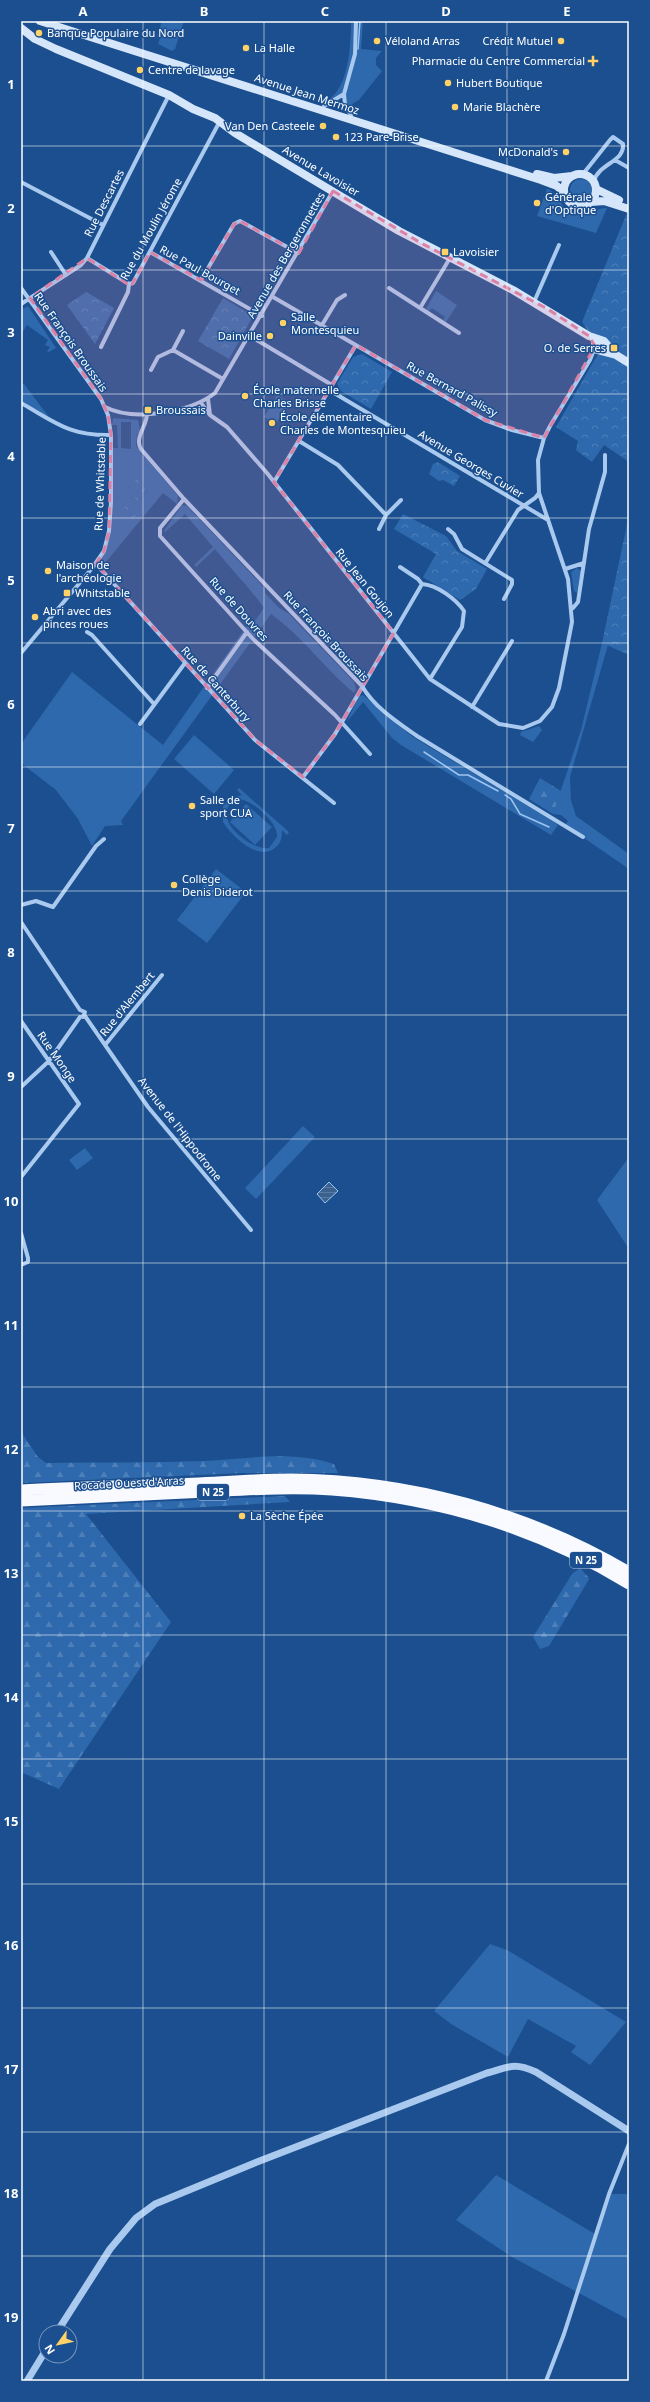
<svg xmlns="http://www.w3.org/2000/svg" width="650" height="2402" viewBox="0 0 650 2402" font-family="'Noto Sans',sans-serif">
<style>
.green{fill:#2e69ad;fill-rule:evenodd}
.forest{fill:url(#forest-firs)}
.park{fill:url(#park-crowns)}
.water{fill:url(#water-rules);stroke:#9cc4f0}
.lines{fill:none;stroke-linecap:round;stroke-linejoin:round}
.stream{stroke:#9cc4f0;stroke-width:1.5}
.minor{stroke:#a9c9ee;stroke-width:4}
.tertiary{stroke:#a9c9ee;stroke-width:7}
.secondary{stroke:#d6e6fa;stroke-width:8}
.trunk{stroke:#f8faff;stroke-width:11}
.marked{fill:#dd80a5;fill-opacity:0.2;stroke:#dd80a5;stroke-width:3;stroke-dasharray:8 5;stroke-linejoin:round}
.grid{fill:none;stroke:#fff;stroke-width:1;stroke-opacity:0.55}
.poi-dot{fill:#ffd166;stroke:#1b4f8f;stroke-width:1.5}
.labels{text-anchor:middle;stroke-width:3;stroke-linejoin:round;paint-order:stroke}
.shield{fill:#1b4f8f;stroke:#bbcadd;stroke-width:1}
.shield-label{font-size:10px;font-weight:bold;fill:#fff}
.poi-label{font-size:11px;fill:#fff;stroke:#1b4f8f;text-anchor:start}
.street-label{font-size:11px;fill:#fff;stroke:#1b4f8f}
.neatline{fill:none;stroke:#fff;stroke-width:1.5}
.grid-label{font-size:13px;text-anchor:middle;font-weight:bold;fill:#fff}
</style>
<defs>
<pattern id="forest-firs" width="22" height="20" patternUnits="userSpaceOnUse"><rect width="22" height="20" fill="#2e69ad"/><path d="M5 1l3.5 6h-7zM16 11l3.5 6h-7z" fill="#4d80b9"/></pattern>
<pattern id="park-crowns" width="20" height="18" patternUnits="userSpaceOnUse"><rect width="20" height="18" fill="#2e69ad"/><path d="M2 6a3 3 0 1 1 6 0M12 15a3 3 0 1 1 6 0" fill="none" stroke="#4d80b9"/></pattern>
<pattern id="water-rules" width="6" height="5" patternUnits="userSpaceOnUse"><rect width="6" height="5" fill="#3c6290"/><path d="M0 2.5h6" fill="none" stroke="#597aa1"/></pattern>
</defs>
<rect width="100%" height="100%" fill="#1b4f8f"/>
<path class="green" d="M 162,21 L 184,21 L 175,49 L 172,51 L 158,44 L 160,38 L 157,37 Z
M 351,21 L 363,21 L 361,49 L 382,51 L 376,58 L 376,65 L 382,71 L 359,100 L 352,104 L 356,116 C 346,113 346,104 343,95 L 330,103 L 326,101 C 349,90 351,44 351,21 Z
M570 190a11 11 0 1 1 22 0a11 11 0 1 1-22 0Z
M 547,189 C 561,192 560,213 577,215 C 588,216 596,208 607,208 L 596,233 L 537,216 Z
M 436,291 L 457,305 L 446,322 L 443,320 L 445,317 L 432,308 L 429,311 L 426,309 Z
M 28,306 L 56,348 L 49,352 L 47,351 L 50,347 L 45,345 L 48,340 L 27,325 L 21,335 L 21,310 Z
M 21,383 L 24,384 L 49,417 L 21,401 Z
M 277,395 L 289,402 L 276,424 L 264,417 Z
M 113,418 L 138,420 L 140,431 L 137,435 L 136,446 L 178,496 L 177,504 L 163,493 L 100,569 L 96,564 C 117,532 110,485 111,448 L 118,448 L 117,425 L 112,425 ZM 121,422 L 131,422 L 131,449 L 121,448 ZM 138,478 L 147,492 L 137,501 L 127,489 Z
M 182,505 L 187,506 L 258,581 L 265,589 L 265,593 L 279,608 L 288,613 L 354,682 L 356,689 L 354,693 C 324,668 303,637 271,614 L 121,821 L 123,825 L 105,826 L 92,846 L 78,819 L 56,790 L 21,763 L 21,744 L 72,672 L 163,745 L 241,634 L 247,626 L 250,628 L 264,608 C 249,587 231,569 215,549 L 196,567 L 194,565 L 213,547 L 185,514 L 165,532 L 164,531 Z
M 577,568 L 581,571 L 577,593 L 574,591 L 571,572 Z
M 602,643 L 608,645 L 570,777 L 571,800 L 576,816 L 629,854 L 629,869 L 565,825 L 568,821 L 561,815 L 553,814 L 581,730 Z
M 363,695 L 413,737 L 548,818 L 558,825 L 551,835 L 401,745 L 392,738 L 363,702 L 346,723 L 359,696 Z
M 539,726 L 542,730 L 533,742 L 520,735 L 521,732 Z
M 194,735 L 234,770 L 214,794 L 174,759 Z
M 239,788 L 289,832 L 287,835 L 282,830 C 282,837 281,843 276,847 C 259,863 232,836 223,822 L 223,806 L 231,798 L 242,795 L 237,790 ZM 239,799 C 252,800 279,823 277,837 L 269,848 C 251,852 204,813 239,799 Z
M 246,804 L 272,827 L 255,845 L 230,822 Z
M 216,869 L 246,892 L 207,943 L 177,920 Z
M 303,1126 L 315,1137 L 256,1199 L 245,1188 Z
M 85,1148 L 93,1158 L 77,1170 L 69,1160 Z
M 629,1157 L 629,1249 L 597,1200 Z
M 490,1944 L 507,1950 L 626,2022 L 590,2065 L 571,2052 L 576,2046 L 528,2019 L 508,2057 L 451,2024 L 434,2011 Z
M 496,2175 L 595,2234 L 609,2194 L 629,2194 L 629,2320 L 512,2257 L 456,2220 Z"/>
<path class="forest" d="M 540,778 L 561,791 L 553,814 L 529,799 Z
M 21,1432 L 38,1457 L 46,1463 C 98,1462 151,1463 204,1461 C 248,1459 291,1450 334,1464 L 338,1473 L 242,1473 L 21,1483 Z
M 285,1496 L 290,1502 L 86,1514 L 171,1622 L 59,1789 L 21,1772 L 21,1508 Z
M 580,1568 L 589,1578 L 588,1581 L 549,1646 L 540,1649 L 533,1637 L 572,1574 Z"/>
<path class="park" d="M 627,213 L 629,214 L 629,359 L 588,331 L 582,322 Z
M 86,292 L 114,308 L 95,344 L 67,305 Z
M 223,298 L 250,314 L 252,318 L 229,359 L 198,341 Z
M 362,354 L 392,372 L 371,409 L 341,391 L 337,384 L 353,357 Z
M 599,354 L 611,356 L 629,367 L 629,462 L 604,445 L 592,462 L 576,450 L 578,441 L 556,427 L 595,359 Z
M 438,462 L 460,476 L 454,486 L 443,480 L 439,481 L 429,474 L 433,464 Z
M 138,477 L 147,492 L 137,501 L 127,489 Z
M 126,505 L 137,515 L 130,524 L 120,512 Z
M 403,514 L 446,536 L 457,551 L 487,569 L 476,589 L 460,600 L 423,577 L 436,554 L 394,529 Z
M 629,515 L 629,655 L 602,643 Z"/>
<path class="water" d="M 329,1182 L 338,1191 L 325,1203 L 317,1194 Z"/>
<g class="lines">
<path class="stream" d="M 358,49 L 360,21
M 424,752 L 459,775 L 468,775 L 498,791
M 505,795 L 511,799 L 520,814 L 549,827"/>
<path class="minor" d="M 324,106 L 344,94
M 351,115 L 345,105 L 344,94 L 355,54 L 356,21
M 615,160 L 629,168
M 583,174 L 610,140 L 613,137 L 623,144 C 625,162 599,163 594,181
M 21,182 L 103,225
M 51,252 L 66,275
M 150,252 L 262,316
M 87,258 L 129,284
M 201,280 L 234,224 L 240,221 L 298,253
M 21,288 L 101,399 L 108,415 L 111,435 L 111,502 L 109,531 L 104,551 L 93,567 L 21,653
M 389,288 L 459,333
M 273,297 L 485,420 L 512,430 L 544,438
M 534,302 L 559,245
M 21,304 L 81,265 L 87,258 L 169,95
M 420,308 L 450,258
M 322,325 L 337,300 L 345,295
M 250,336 L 332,385
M 101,347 L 128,292 L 129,284 L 133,283 L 220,121
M 173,350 L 183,331
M 151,370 L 158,357 L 173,350 L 223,379
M 329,390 L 548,520
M 208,399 L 210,415
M 200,402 L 210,415 L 227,427 L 267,473 L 430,679 L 499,724 L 523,728 L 540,721 L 552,707 L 559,688 L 572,622 L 568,579 L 539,493 L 538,460 L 544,438 L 550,426 L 590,360 L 595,347
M 21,403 C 55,422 69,436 111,435
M 105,407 C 134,422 191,412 215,393 L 333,191
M 147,414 C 147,426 134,438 141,449 L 184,499 L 362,686 C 374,707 397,722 417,736 L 583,837
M 299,441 L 338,465 L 386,515
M 274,482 L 356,345
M 184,499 L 160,528 L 160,536 L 253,639 L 335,715 L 370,754
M 379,529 L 386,515 L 401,500
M 448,529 L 454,534 L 462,549 L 512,580 L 512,584 L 504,599
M 486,562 L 518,510 L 535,498 L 539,493
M 96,564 L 255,740 L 334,803
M 400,567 L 418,579 L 422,584
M 565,569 L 584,563
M 422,584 C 437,585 456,599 464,611 L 462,627 L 430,679
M 573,608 L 578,602 L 589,529 L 605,472 L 605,455
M 87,632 L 92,635 L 154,704
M 207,688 L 247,632
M 472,707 L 512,641
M 140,724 L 185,663
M 303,777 L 335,734 L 422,584
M 21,905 L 36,901 L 53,907 L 96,846 L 104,839
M 21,922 L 80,1010
M 80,1010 L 85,1012 L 83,1017
M 85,1016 L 148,1107 L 251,1230
M 21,1021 L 79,1104 L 21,1177
M 105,1045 L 162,975
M 21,1087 L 49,1061 L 80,1017
M 21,1233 L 28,1258 L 28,1262 L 21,1265
M 546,2381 L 564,2334 L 609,2194 L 629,2144"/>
<path class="tertiary" d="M 57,2332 L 110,2249 L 136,2218 L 155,2204 L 257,2162 L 487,2073 C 509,2067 514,2062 536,2072 L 629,2131
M 27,2381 L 46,2350"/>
<path class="secondary" d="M 40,21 L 541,180 L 557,186 L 564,193
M 21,28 L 35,39 L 56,49 L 169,95 L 193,109 L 215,118 L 235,133 L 399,231 L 513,290 L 589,336 L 604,341 L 616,355
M564 190a16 16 0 1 1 32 0a16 16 0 1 1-32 0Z
M 537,174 L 554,178 L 572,176
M 596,189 L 619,200
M 591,202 L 604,201 L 629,209
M 600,340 L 595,344 L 597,350 L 616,355 L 629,363"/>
<path class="trunk" d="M 21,1490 C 71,1487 121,1486 172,1484 C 211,1483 251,1479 291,1479 C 409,1480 527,1512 629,1572
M 21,1501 C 83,1498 145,1495 206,1492 C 248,1490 290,1487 332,1490 C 437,1498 539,1529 629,1584"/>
</g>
<path class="marked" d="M 333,191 L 421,243 L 546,308 L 589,336 L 595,346 L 544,438 L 485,420 L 356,345 L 274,482 L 394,633 L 335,734 L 303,777 L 255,740 L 96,564 L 104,551 L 109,531 L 111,435 L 108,415 L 101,399 L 30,298 L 87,258 L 131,286 L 150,252 L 201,280 L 234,224 L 240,221 L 299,253 Z"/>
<path class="grid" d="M 143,21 L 143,2381M 264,21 L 264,2381M 386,21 L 386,2381M 507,21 L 507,2381M 21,146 L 629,146M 21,270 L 629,270M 21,394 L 629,394M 21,518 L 629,518M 21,643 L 629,643M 21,767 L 629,767M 21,891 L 629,891M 21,1015 L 629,1015M 21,1139 L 629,1139M 21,1263 L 629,1263M 21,1387 L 629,1387M 21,1511 L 629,1511M 21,1635 L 629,1635M 21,1759 L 629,1759M 21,1884 L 629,1884M 21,2008 L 629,2008M 21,2132 L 629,2132M 21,2256 L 629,2256"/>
<g class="poi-dot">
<circle cx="39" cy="33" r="4"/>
<circle cx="377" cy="41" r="4"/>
<circle cx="561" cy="41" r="4"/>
<circle cx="246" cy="48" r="4"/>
<path d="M591 55h4v4h4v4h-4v4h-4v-4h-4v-4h4z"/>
<circle cx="140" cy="70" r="4"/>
<circle cx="448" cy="83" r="4"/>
<circle cx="455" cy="107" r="4"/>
<circle cx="323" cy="126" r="4"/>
<circle cx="336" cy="137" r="4"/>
<circle cx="566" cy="152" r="4"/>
<circle cx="537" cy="203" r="4"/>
<rect x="441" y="248" width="8" height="8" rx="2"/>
<circle cx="283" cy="323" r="4"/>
<circle cx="270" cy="336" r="4"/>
<rect x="610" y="344" width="8" height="8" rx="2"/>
<circle cx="245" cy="396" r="4"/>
<rect x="144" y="406" width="8" height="8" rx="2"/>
<circle cx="272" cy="423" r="4"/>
<circle cx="48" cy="571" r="4"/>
<rect x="63" y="589" width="8" height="8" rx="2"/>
<circle cx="35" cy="617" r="4"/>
<circle cx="192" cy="806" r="4"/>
<circle cx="174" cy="885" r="4"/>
<circle cx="242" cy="1516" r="4"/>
</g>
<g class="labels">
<g class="shield">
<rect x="197" y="1484" width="32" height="16" rx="3"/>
<rect x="570" y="1552" width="32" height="16" rx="3"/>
</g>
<g class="shield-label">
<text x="213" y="1496">N 25</text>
<text x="586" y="1564">N 25</text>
</g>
<g class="poi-label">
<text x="47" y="37">Banque Populaire du Nord</text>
<text x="385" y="45">Véloland Arras</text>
<text x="553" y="45" text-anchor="end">Crédit Mutuel</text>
<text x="254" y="52">La Halle</text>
<text x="585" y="65" text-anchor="end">Pharmacie du Centre Commercial</text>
<text x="148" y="74">Centre de lavage</text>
<text x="456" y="87">Hubert Boutique</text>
<text x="463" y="111">Marie Blachère</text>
<text x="315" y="130" text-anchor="end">Van Den Casteele</text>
<text x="344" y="141">123 Pare-Brise</text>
<text x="558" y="156" text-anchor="end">McDonald's</text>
<text x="545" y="201">Générale<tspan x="545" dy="13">d'Optique</tspan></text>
<text x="453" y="256">Lavoisier</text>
<text x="291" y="321">Salle<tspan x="291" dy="13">Montesquieu</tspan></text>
<text x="262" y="340" text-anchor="end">Dainville</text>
<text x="606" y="352" text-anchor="end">O. de Serres</text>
<text x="253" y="394">École maternelle<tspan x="253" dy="13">Charles Brisse</tspan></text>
<text x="156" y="414">Broussais</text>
<text x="280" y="421">École élémentaire<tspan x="280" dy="13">Charles de Montesquieu</tspan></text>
<text x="56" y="569">Maison de<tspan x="56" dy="13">l'archéologie</tspan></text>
<text x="75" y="597">Whitstable</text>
<text x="43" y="615">Abri avec des<tspan x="43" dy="13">pinces roues</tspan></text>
<text x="200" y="804">Salle de<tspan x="200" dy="13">sport CUA</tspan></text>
<text x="182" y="883">Collège<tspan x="182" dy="13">Denis Diderot</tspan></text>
<text x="250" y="1520">La Sèche Épée</text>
</g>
<g class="street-label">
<text transform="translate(307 94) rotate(18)" y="4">Avenue Jean Mermoz</text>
<text transform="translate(321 171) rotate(31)" y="4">Avenue Lavoisier</text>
<text transform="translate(104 203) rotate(-63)" y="4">Rue Descartes</text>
<text transform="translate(151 229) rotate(-61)" y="4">Rue du Moulin Jérome</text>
<text transform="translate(286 255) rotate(-60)" y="4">Avenue des Bergeronnettes</text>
<text transform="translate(200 270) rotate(29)" y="4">Rue Paul Bourget</text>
<text transform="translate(71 342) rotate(55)" y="4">Rue François Broussais</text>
<text transform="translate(452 389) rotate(29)" y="4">Rue Bernard Palissy</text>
<text transform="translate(471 464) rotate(31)" y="4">Avenue Georges Cuvier</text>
<text transform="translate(100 484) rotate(-88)" y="4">Rue de Whitstable</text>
<text transform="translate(365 583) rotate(51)" y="4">Rue Jean Goujon</text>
<text transform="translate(239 609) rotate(48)" y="4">Rue de Douvres</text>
<text transform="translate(326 636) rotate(47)" y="4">Rue François Broussais</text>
<text transform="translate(216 684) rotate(48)" y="4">Rue de Canterbury</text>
<text transform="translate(127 1004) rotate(-51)" y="4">Rue d'Alembert</text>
<text transform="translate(57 1057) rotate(55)" y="4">Rue Monge</text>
<text transform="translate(180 1129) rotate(52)" y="4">Avenue de l'Hippodrome</text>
<text transform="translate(129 1483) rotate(-3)" y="4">Rocade Ouest d'Arras</text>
</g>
</g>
<rect width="650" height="2402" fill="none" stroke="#1b4f8f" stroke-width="44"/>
<g transform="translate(58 2344) rotate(237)"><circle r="19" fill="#1b4f8f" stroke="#7695bc"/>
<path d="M0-3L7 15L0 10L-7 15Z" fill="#ffd166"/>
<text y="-6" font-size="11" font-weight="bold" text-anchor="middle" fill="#ffffff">N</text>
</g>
<rect x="22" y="22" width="606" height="2358" class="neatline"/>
<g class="grid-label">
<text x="83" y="16">A</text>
<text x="204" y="16">B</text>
<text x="325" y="16">C</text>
<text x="446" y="16">D</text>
<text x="567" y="16">E</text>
<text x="11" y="89">1</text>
<text x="11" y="213">2</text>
<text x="11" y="337">3</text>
<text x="11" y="461">4</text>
<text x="11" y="585">5</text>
<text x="11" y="709">6</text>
<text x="11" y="833">7</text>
<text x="11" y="957">8</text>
<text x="11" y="1081">9</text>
<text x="11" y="1206">10</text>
<text x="11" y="1330">11</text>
<text x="11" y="1454">12</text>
<text x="11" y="1578">13</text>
<text x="11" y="1702">14</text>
<text x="11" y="1826">15</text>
<text x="11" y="1950">16</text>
<text x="11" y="2074">17</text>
<text x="11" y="2198">18</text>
<text x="11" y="2322">19</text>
</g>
</svg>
